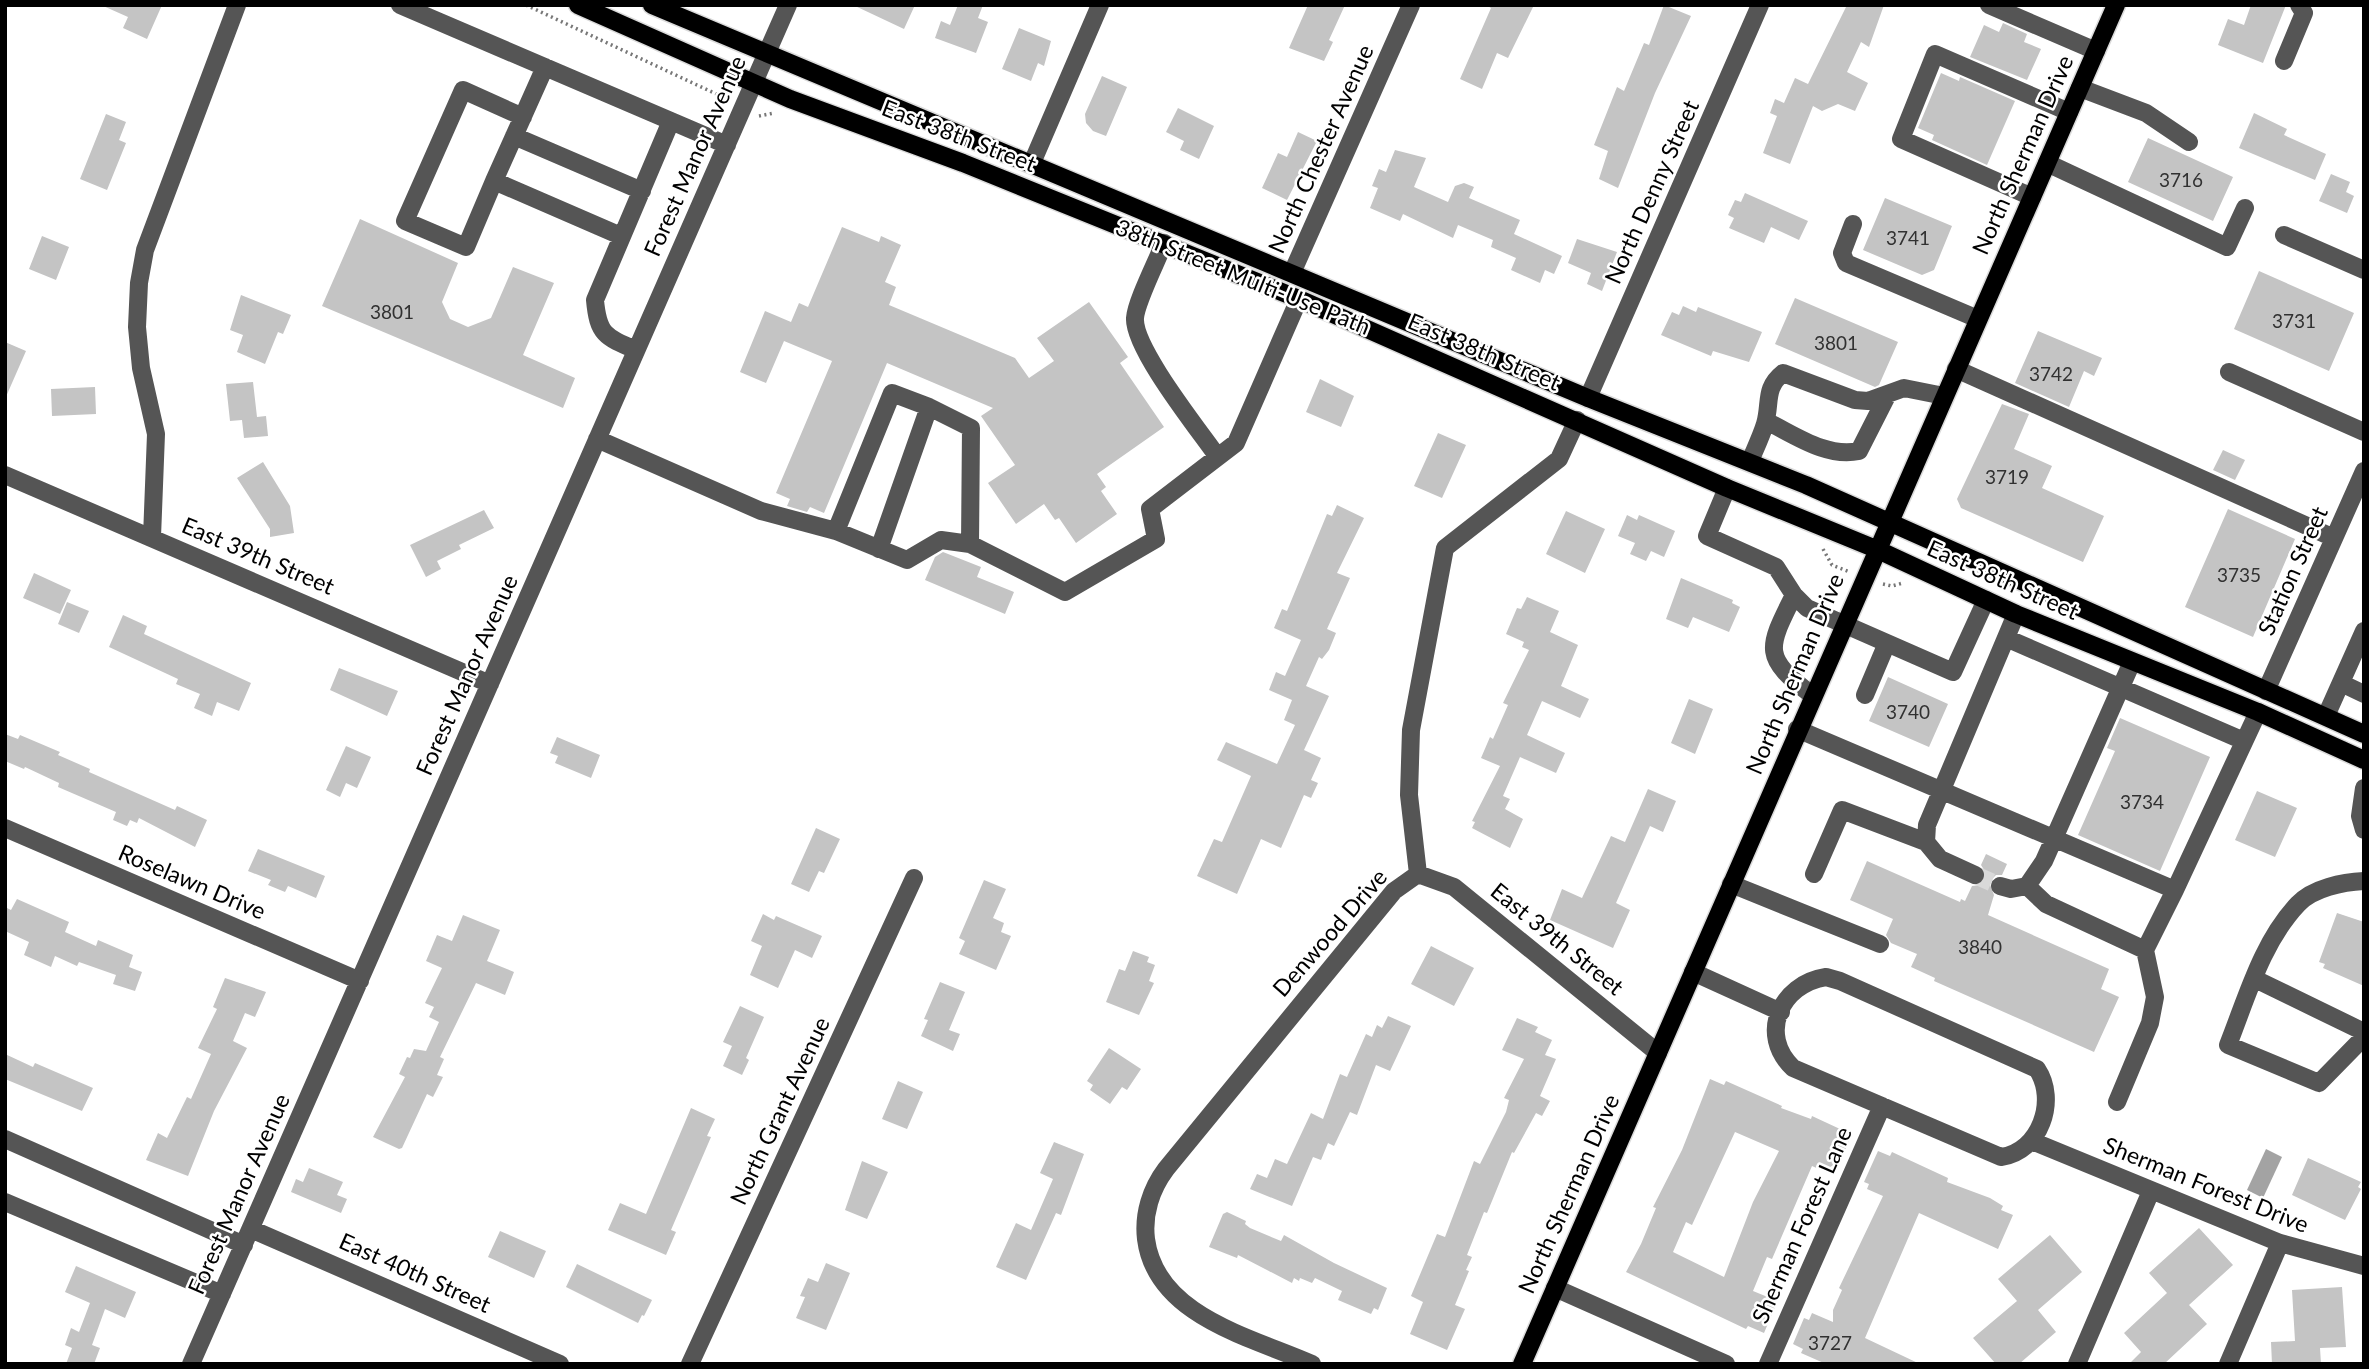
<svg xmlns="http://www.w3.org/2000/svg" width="2369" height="1369" viewBox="0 0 2369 1369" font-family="Lato,sans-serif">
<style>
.water{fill:#a3a3a3}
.building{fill:#c4c4c4;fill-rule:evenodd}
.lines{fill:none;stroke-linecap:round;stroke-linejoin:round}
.minor-tunnel{stroke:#d9d9d9;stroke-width:18;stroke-dasharray:18 9;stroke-linecap:butt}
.major-casing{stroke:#dbdbdb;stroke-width:21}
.path{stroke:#777;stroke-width:3.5;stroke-dasharray:2 3.5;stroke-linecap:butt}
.minor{stroke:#555;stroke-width:18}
.major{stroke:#000;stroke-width:18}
.labels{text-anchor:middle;stroke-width:5;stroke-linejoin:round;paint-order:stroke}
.number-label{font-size:19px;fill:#313131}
.street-label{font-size:23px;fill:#000;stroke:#fff}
</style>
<rect width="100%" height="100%" fill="#fff"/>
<path class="water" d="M 2266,1149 L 2282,1157 L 2263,1198 L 2247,1190 Z"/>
<path class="building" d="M 101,5 L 162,5 L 147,39 L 123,28 L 128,17 Z
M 853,5 L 915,5 L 904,29 Z
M 958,5 L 983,5 L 978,18 L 988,22 L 976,53 L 935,38 L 941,21 L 950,25 Z
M 1308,5 L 1345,5 L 1329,40 L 1333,42 L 1324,61 L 1289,48 Z
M 1486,5 L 1534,5 L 1508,58 L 1497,53 L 1482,89 L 1460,79 L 1491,8 Z
M 1664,5 L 1691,16 L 1655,93 L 1618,188 L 1599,179 L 1608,151 L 1594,145 L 1617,87 L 1624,91 L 1644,43 L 1649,45 Z
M 1847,5 L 1884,5 L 1869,47 L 1861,42 L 1847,72 L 1868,83 L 1855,111 L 1838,104 L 1822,111 L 1813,106 L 1790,164 L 1763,153 L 1777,116 L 1770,113 L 1775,99 L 1784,103 L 1795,78 L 1808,84 Z
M 2251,5 L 2286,5 L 2263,63 L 2218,45 L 2228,19 L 2244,25 Z
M 2003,23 L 2027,34 L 2024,42 L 2041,49 L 2027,80 L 1970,57 L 1984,25 L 1999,32 Z
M 1019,28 L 1051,41 L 1044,66 L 1038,63 L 1031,81 L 1002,69 Z
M 1941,73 L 1959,81 L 1960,77 L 2015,101 L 1987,165 L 1932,140 L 1934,135 L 1918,128 Z
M 1102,76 L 1127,87 L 1106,136 L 1093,131 L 1086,123 L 1085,114 Z
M 1178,108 L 1214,126 L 1199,159 L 1180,150 L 1184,141 L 1166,132 Z
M 2254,113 L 2287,129 L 2284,135 L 2326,154 L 2315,180 L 2239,148 Z
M 106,114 L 126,122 L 119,140 L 126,143 L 107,190 L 80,179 Z
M 1298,132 L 1317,141 L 1287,200 L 1262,188 L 1278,153 L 1287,157 Z
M 2148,138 L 2233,177 L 2213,221 L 2128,182 Z
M 1395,150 L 1426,158 L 1414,187 L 1448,202 L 1455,186 L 1464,183 L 1474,187 L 1469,198 L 1520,220 L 1514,234 L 1562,256 L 1554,274 L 1545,270 L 1540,283 L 1511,270 L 1516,258 L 1491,247 L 1493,240 L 1458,225 L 1453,238 L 1403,214 L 1400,221 L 1370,208 L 1378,188 L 1372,186 L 1379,169 L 1386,172 Z
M 2331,174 L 2350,182 L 2346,192 L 2354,196 L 2347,213 L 2319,201 Z
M 1745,193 L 1808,221 L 1799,240 L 1771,227 L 1764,243 L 1729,228 L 1734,218 L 1728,215 L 1735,200 L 1741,202 Z
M 1885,198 L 1952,226 L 1934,270 L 1922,275 L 1863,250 Z
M 360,219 L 458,263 L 442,302 L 450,319 L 468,327 L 491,318 L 513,267 L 554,283 L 523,355 L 575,378 L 563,408 L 322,306 Z
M 842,227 L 879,242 L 881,236 L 901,245 L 885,282 L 896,287 L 889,305 L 1015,358 L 1029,378 L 1054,361 L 1037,338 L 1089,302 L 1128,357 L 1120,363 L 1164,427 L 1097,474 L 1106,487 L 1101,491 L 1117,514 L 1076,543 L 1059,518 L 1055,520 L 1044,504 L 1016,524 L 988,483 L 1015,465 L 981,416 L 993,408 L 887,363 L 824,513 L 810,507 L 807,512 L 787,506 L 790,499 L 776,493 L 832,361 L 784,341 L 766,383 L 740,372 L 765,311 L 791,322 L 799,303 L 808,307 Z
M 42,236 L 69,247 L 56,280 L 29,269 Z
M 1577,239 L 1617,252 L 1602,291 L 1587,284 L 1591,273 L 1568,263 Z
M 2259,271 L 2354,313 L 2329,371 L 2234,329 Z
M 241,295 L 291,315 L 283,334 L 278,332 L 265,364 L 237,352 L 243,335 L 230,330 Z
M 1795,298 L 1898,342 L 1879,385 L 1875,387 L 1775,344 Z
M 1683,306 L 1696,312 L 1698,307 L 1762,332 L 1749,362 L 1713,351 L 1711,356 L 1661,335 L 1672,312 L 1679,315 Z
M 2038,331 L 2102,358 L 2094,376 L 2084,371 L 2069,407 L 2015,383 Z
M 5,342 L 26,351 L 5,399 Z
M 1320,379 L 1354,396 L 1341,427 L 1306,412 Z
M 253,382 L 257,417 L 266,416 L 268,436 L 244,438 L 242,420 L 230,421 L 226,384 Z
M 95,387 L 96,414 L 52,416 L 51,389 Z
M 2002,404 L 2029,414 L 2014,449 L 2052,466 L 2042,488 L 2104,516 L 2083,562 L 1961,508 L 1957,499 Z
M 1438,433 L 1466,445 L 1442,498 L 1414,486 Z
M 2223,450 L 2245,460 L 2235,480 L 2213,470 Z
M 263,462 L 290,506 L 294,533 L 270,537 L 270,529 L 237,478 Z
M 1337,505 L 1364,518 L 1337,573 L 1350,578 L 1327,629 L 1336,633 L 1329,650 L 1322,659 L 1319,657 L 1306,686 L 1329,696 L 1304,750 L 1321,758 L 1311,780 L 1318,783 L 1311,798 L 1304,795 L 1281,848 L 1261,839 L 1237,894 L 1197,876 L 1214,839 L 1222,842 L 1251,776 L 1217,760 L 1226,742 L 1277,764 L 1295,725 L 1284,720 L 1292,700 L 1269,690 L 1276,672 L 1285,676 L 1301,640 L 1274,628 L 1282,609 L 1287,611 L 1327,514 L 1332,516 Z
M 2228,509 L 2295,539 L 2253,637 L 2185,607 Z
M 484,510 L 494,528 L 459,545 L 461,549 L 437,561 L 441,569 L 426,577 L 410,545 Z
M 1566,511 L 1605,529 L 1585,573 L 1546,554 Z
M 1627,515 L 1637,520 L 1639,515 L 1675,531 L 1664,557 L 1651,551 L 1646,561 L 1630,554 L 1635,543 L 1618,536 Z
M 943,552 L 981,567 L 977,577 L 1014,592 L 1005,614 L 925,580 L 935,557 Z
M 34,573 L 71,590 L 60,614 L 23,598 Z
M 1681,578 L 1733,600 L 1732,603 L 1740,607 L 1729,632 L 1693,617 L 1688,628 L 1666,619 Z
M 1527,597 L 1559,611 L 1550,632 L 1578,645 L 1561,686 L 1589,699 L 1580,718 L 1542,701 L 1527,735 L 1565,753 L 1556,773 L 1520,757 L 1503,796 L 1510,799 L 1505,809 L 1523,819 L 1510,848 L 1472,828 L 1475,822 L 1472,821 L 1500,766 L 1481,758 L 1490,737 L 1493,739 L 1508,705 L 1503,703 L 1529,650 L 1522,647 L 1524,642 L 1506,634 L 1517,608 L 1521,609 Z
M 67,602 L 89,611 L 79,633 L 58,624 Z
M 123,615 L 147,626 L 144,634 L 251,683 L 239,711 L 217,702 L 212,716 L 194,708 L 200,694 L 176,684 L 178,679 L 109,647 Z
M 339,668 L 398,691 L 387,716 L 330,690 Z
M 1888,677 L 1948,704 L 1929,747 L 1869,721 Z
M 1689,699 L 1713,709 L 1695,754 L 1671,743 Z
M 2120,718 L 2210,757 L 2160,871 L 2078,835 L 2115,751 L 2107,748 Z
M 5,734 L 18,739 L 20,735 L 60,752 L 58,755 L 90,769 L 89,772 L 175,810 L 177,806 L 207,820 L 195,847 L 139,818 L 137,823 L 130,820 L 127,826 L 113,820 L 116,812 L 58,787 L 59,783 L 25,767 L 24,769 L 5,761 Z
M 557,737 L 600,755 L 591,778 L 555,763 L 558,756 L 550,753 Z
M 346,746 L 371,757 L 357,788 L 346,783 L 340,797 L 326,790 Z
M 1648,789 L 1676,801 L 1663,832 L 1650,826 L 1616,903 L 1630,910 L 1613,948 L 1550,920 L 1562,889 L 1582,898 L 1611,836 L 1625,842 Z
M 2257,791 L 2297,808 L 2275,857 L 2235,840 Z
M 816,828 L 840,839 L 824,873 L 819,871 L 809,892 L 791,884 Z
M 258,849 L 325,876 L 316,898 L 288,886 L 285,892 L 268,885 L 271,880 L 248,871 Z
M 1986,854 L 2007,864 L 2002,875 L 1996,875 L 1989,882 L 1994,895 L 1988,915 L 2109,969 L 2101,989 L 2119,997 L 2094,1052 L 1934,981 L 1935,978 L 1911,967 L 1917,954 L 1891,943 L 1886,935 L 1893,919 L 1850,900 L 1867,861 L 1960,902 L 1961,899 L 1965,901 L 1972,886 L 1981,885 L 1986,879 L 1986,873 L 1981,865 Z
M 984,880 L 1006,889 L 993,918 L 1004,923 L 1001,932 L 1011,936 L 996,970 L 959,954 L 965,941 L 959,938 Z
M 17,899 L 69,922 L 65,932 L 96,946 L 98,940 L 133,955 L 129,967 L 142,972 L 135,991 L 113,984 L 116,975 L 79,962 L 77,966 L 55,956 L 51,967 L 24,955 L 29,942 L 5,931 L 5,907 L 11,910 Z
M 2337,913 L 2364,922 L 2364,986 L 2323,968 L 2325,964 L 2319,962 Z
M 763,914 L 774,920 L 776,916 L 822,936 L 812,958 L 795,950 L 778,988 L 750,975 L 762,946 L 751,941 Z
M 463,915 L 500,930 L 487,961 L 514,972 L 505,995 L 476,983 L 440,1057 L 444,1059 L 437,1075 L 443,1077 L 433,1097 L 427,1094 L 402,1148 L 399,1149 L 373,1137 L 405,1077 L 399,1074 L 407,1057 L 410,1058 L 414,1049 L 426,1051 L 439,1022 L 429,1017 L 434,1007 L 425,1003 L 442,968 L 426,961 L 437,935 L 452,941 Z
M 1431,946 L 1474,968 L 1454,1006 L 1411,984 Z
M 1133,951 L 1149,957 L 1147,962 L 1155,965 L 1149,981 L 1154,983 L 1139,1015 L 1106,1002 L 1119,969 L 1125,971 Z
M 225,978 L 266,992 L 255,1017 L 245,1013 L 233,1041 L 247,1048 L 214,1111 L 188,1176 L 146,1160 L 158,1133 L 167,1138 L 187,1097 L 191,1099 L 211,1054 L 198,1048 L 217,1009 L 213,1007 Z
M 940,982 L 965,992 L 949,1030 L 960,1034 L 953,1051 L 921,1036 L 928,1020 L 924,1019 Z
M 740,1006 L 764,1017 L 746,1058 L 749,1060 L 742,1075 L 723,1066 L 732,1046 L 723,1042 Z
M 1388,1016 L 1411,1026 L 1390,1071 L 1376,1065 L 1357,1115 L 1350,1112 L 1334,1146 L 1328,1143 L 1321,1160 L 1313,1157 L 1292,1206 L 1250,1189 L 1257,1174 L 1267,1178 L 1275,1159 L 1287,1164 L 1311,1113 L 1323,1119 L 1340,1074 L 1347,1077 L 1366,1034 L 1372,1037 L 1377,1025 L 1382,1028 Z
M 1517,1018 L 1538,1027 L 1535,1032 L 1552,1040 L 1545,1055 L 1556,1059 L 1540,1096 L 1550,1101 L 1542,1116 L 1536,1113 L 1514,1153 L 1512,1152 L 1492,1201 L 1487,1213 L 1484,1212 L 1467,1255 L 1472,1257 L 1466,1270 L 1469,1271 L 1455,1305 L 1465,1309 L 1447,1350 L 1410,1334 L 1423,1302 L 1411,1296 L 1437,1234 L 1445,1237 L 1474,1161 L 1480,1164 L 1506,1112 L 1509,1100 L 1504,1098 L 1524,1059 L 1502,1050 Z
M 1109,1048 L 1141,1069 L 1127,1090 L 1122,1087 L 1110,1104 L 1090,1090 L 1093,1085 L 1087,1081 Z
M 5,1054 L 33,1067 L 35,1063 L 93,1088 L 82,1111 L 5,1079 Z
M 1710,1079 L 1724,1085 L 1726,1081 L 1782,1106 L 1781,1108 L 1811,1119 L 1812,1116 L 1840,1129 L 1838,1134 L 1850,1139 L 1837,1169 L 1831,1166 L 1828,1173 L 1812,1166 L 1772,1259 L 1767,1257 L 1753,1291 L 1775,1300 L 1773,1306 L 1775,1307 L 1764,1333 L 1748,1326 L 1746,1329 L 1626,1272 L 1641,1244 L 1656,1208 L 1653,1207 L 1682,1150 ZM 1735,1132 L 1779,1151 L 1753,1202 L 1724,1277 L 1673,1252 L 1686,1222 L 1692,1225 Z
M 898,1081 L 923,1092 L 907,1129 L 882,1119 Z
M 691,1108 L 715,1119 L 707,1136 L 711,1137 L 671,1230 L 676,1232 L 666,1255 L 608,1230 L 620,1203 L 646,1214 Z
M 1054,1142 L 1084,1154 L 1061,1215 L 1056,1213 L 1026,1280 L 996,1267 L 1016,1223 L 1031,1230 L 1053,1179 L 1040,1173 Z
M 1878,1151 L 1890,1156 L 1892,1152 L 1948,1178 L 1947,1182 L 1990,1198 L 2003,1206 L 2001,1210 L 2013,1215 L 1998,1249 L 1919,1213 L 1865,1338 L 1920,1364 L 1826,1364 L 1801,1353 L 1803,1349 L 1793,1344 L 1804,1318 L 1809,1320 L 1812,1313 L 1833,1322 L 1833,1310 L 1842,1290 L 1839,1288 L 1883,1196 L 1867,1189 L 1869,1184 L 1864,1182 Z
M 2308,1158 L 2361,1182 L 2358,1187 L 2361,1189 L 2345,1220 L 2292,1195 Z
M 862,1161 L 888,1172 L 867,1219 L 845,1210 Z
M 309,1168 L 343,1182 L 337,1195 L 347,1199 L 341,1213 L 291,1192 L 296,1179 L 303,1182 Z
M 1227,1212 L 1246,1221 L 1245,1224 L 1250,1228 L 1281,1241 L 1284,1235 L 1334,1263 L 1387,1288 L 1378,1310 L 1374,1308 L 1371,1314 L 1338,1300 L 1342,1291 L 1315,1278 L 1312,1283 L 1300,1278 L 1299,1281 L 1294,1278 L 1292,1283 L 1238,1255 L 1237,1258 L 1209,1247 L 1223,1214 Z
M 2199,1228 L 2233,1265 L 2189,1305 L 2207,1324 L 2164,1364 L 2129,1364 L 2141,1352 L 2124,1333 L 2167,1293 L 2149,1273 Z
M 500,1231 L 546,1251 L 534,1278 L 488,1257 Z
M 2050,1235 L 2082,1272 L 2038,1310 L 2056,1332 L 2019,1364 L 1996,1364 L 1973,1338 L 2017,1301 L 1998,1279 Z
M 826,1263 L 850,1273 L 826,1330 L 796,1318 L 805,1297 L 800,1296 L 808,1278 L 818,1282 Z
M 577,1264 L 652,1300 L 644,1316 L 642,1315 L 638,1323 L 566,1287 Z
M 76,1266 L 136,1292 L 125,1318 L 105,1309 L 92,1345 L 100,1348 L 94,1364 L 66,1364 L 72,1348 L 65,1345 L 71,1328 L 79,1332 L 90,1303 L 65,1292 Z
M 2342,1287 L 2346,1347 L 2320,1348 L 2321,1364 L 2272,1364 L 2271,1342 L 2295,1341 L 2292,1290 Z"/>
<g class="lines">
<path class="minor-tunnel" d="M 1975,875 L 2000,886"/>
<defs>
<path id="major" d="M 578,5 L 790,99 L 963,163 L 1299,299 L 1727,488 L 1876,549 L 2016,614 L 2258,712 L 2364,760
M 652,5 L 1588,398 L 1806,485 L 2364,734
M 1522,1364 L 2116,5"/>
</defs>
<use href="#major" class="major-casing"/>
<path class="path" d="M 526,5 L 727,99
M 759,116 L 774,113
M 1823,549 L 1832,565 L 1850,572
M 1883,584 L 1892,586 L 1903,583"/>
<path class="minor" d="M 400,5 L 727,145
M 1989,5 L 2096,51
M 2284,61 L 2304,13 L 2299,5
M 545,67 L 494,181 L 621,236
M 2080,88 L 2146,113 L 2189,142
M 514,136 L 642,191
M 1032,163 L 1100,5
M 2047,163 L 2227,247 L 2245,208
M 494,181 L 466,247 L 405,221 L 463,90 L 523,117
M 2032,197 L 1901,139 L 1935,54 L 2069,112
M 1853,224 L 1842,253 L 1846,263 L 1978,319
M 2284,235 L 2364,270
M 1164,243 C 1157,261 1136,302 1135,318 C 1133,348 1199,430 1217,456
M 1292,273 L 1411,5
M 636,350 C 605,337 598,334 595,300 L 671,121
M 1956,369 L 2334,538
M 2229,372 L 2364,432
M 1588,398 L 1760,5
M 1766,421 C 1795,435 1826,458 1859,451 L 1888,394
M 597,439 L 761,511 L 836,531 L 907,560 L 941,540 L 970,544 L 1065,592 L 1156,539 L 1150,509 L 1236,443 L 1299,299
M 1750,461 C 1755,449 1761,437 1765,424 C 1771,403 1764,388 1783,373 L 1855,400 L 1868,401 L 1904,388 L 1944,396
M 5,475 L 490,684
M 1727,488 L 1707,536 L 1776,567 L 1794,595 L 1807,608 L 1953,672 L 1986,600
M 836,531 L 892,393 L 929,407
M 152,537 L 156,434 L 141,368 L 137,327 L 139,283 L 145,250 L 237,5
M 879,549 L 929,407 L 971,428 L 970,544
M 1794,595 C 1767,649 1762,657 1812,695
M 2006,638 L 2244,741
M 2341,683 L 2364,694
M 2266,691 L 2364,471
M 1865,695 L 1887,643
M 2326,716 L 2364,631
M 1797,729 L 2175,890 L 2258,712
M 2364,788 L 2360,816 L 2364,830
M 5,828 L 360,981
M 1926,842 L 1927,825 L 2016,614
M 1418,874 L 1409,795 L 1411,730 L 1445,548 L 1559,459 L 1577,420
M 1418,874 L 1454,887 L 1658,1053
M 1814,874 L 1842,810 L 1926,842 L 1940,859 L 1975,875
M 2364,881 C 2343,882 2313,888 2298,904 C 2262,942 2247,997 2228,1045 L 2319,1083 L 2364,1037
M 1731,884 L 1880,944
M 2000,886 L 2011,889 L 2027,886 L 2044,861 L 2132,662
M 2027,886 L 2046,904 L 2145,950 L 2175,890
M 1693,972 L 1781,1012
M 1826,977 L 1840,981 L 2037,1069 C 2058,1100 2040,1152 2001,1157 L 1793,1068 C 1758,1035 1780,984 1826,977 Z
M 2255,979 L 2364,1032
M 2117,1102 L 2150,1023 L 2155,997 L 2145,950
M 5,1139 L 244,1245
M 2032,1141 L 2280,1243 L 2364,1266
M 5,1202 L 222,1294
M 251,1229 L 560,1364
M 1555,1288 L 1726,1364
M 191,1364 L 788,5
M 690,1364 L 914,878
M 1312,1364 C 1251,1337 1156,1316 1146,1239 C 1143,1214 1151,1189 1166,1169 L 1394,891 L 1418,874
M 1768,1364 L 1882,1106
M 2077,1364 L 2151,1191
M 2228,1364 L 2280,1243"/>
<use href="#major" class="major"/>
</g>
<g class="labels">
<g class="number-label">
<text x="2181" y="187">3716</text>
<text x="1908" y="245">3741</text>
<text x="392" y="319">3801</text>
<text x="2294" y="328">3731</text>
<text x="1836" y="350">3801</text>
<text x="2051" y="381">3742</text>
<text x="2007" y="484">3719</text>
<text x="2239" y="582">3735</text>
<text x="1908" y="719">3740</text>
<text x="2142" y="809">3734</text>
<text x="1980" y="954">3840</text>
<text x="1830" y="1350">3727</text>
</g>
<g class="street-label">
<text transform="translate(959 136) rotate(21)" y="8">East 38th Street</text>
<text transform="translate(1321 149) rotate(-66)" y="8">North Chester Avenue</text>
<text transform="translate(2023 155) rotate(-66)" y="8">North Sherman Drive</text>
<text transform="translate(695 156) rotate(-66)" y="8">Forest Manor Avenue</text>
<text transform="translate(1652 192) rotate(-66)" y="8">North Denny Street</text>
<text transform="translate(1243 277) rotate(22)" y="8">38th Street Multi-Use Path</text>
<text transform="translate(1484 352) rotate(23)" y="8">East 38th Street</text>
<text transform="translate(258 556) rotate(23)" y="8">East 39th Street</text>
<text transform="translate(2293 571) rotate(-66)" y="8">Station Street</text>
<text transform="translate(2003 580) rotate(24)" y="8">East 38th Street</text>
<text transform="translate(1795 674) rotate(-67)" y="8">North Sherman Drive</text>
<text transform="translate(467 675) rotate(-66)" y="8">Forest Manor Avenue</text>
<text transform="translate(192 882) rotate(23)" y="8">Roselawn Drive</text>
<text transform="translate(1330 933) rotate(-49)" y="8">Denwood Drive</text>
<text transform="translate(1557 939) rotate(39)" y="8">East 39th Street</text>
<text transform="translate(780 1111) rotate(-65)" y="8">North Grant Avenue</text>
<text transform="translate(2206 1185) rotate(22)" y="8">Sherman Forest Drive</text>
<text transform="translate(239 1194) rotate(-66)" y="8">Forest Manor Avenue</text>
<text transform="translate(1569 1194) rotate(-66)" y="8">North Sherman Drive</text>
<text transform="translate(1802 1225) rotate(-66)" y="8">Sherman Forest Lane</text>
<text transform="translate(415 1273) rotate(24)" y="8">East 40th Street</text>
</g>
</g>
<rect width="2369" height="1369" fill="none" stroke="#000000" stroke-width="14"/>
</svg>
